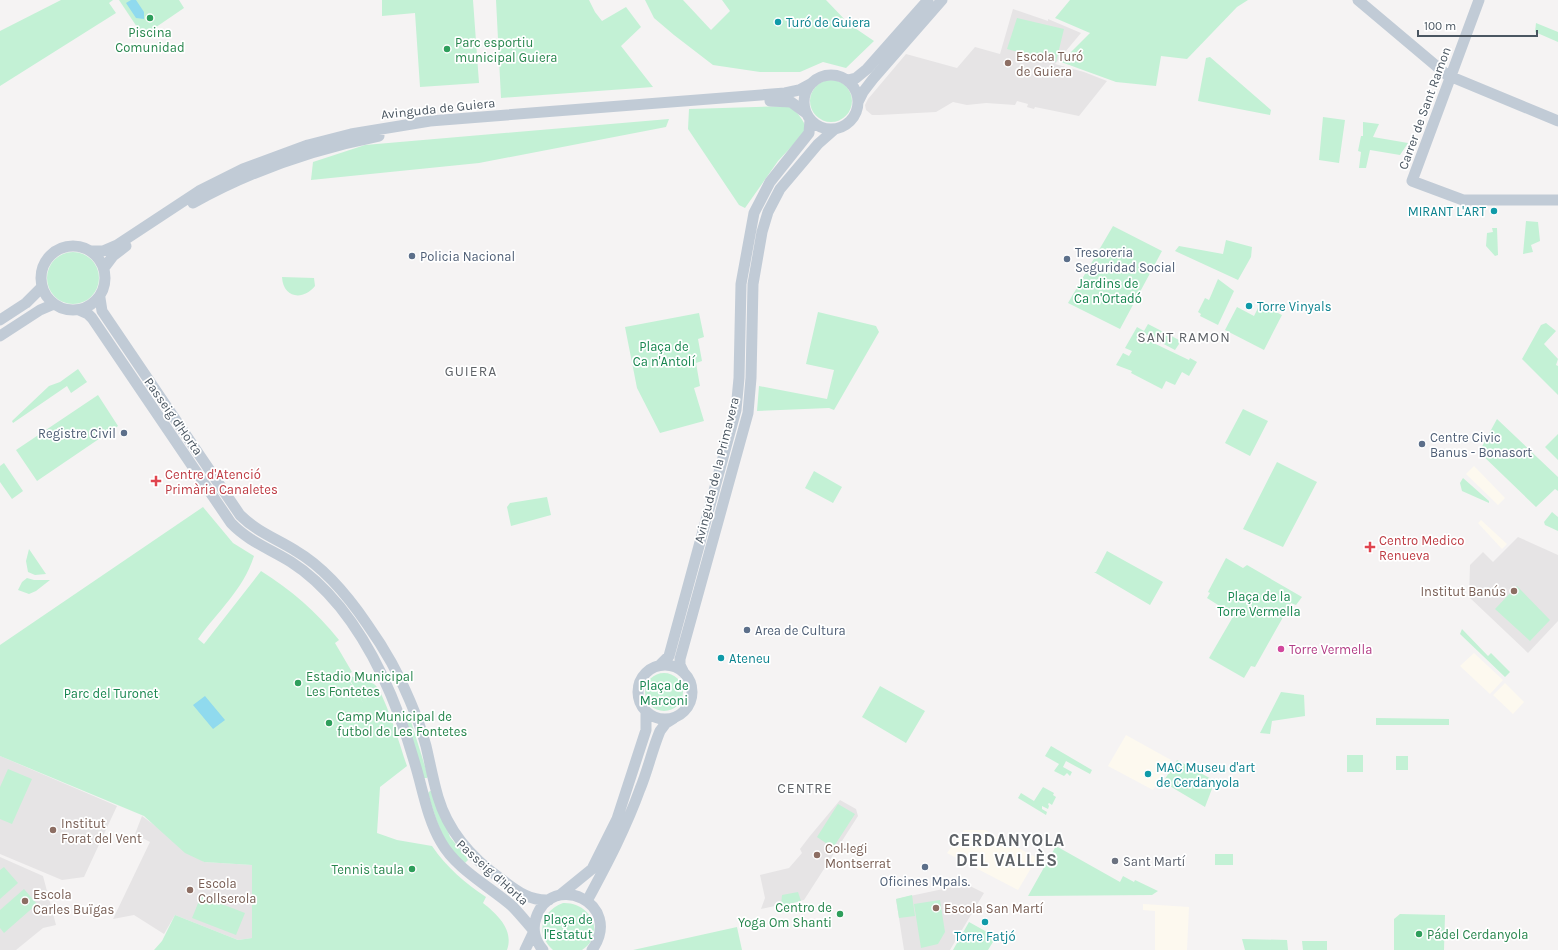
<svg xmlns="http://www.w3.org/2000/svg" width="1558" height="950" viewBox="0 0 1558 950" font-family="Karla,sans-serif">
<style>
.commercial{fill:#fdf9ef}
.education{fill:#e6e4e5}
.green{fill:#c3f1d5}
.water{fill:#90daee}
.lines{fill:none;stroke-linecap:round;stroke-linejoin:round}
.secondary{stroke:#c1cbd6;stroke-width:11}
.leisure-dot{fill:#2e9e5b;stroke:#fff;stroke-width:1.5}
.culture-dot{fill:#0f9aa8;stroke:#fff;stroke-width:1.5}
.education-dot{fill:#8d6e63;stroke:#fff;stroke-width:1.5}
.service-dot{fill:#5c6f8a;stroke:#fff;stroke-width:1.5}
.health-dot{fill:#e0444e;stroke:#fff;stroke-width:1.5}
.hotel-dot{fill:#d1479c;stroke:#fff;stroke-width:1.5}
.worship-dot{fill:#6b7280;stroke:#fff;stroke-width:1.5}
.labels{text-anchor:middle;stroke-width:3.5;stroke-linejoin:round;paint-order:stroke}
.culture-label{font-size:13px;fill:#0d838f;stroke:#fff;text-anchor:start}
.leisure-label{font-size:13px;fill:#27864d;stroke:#fff;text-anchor:start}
.education-label{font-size:13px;fill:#785e54;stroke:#fff;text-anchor:start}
.street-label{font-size:13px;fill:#4a5661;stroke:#fff}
.service-label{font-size:13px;fill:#4e5e75;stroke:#fff;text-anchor:start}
.park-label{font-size:13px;fill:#17864f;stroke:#fff}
.health-label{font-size:13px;fill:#be3a42;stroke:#fff;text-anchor:start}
.hotel-label{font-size:13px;fill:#b23c85;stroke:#fff;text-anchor:start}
.worship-label{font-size:13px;fill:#5b616d;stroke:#fff;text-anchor:start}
.neighbourhood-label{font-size:14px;letter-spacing:1px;fill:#5f6368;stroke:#fff}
.district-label{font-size:17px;font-weight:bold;letter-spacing:1px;fill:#5f6368;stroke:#fff}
</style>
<rect width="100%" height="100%" fill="#f5f3f3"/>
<path class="commercial" d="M 1474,466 L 1505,498 L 1498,505 L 1466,474 Z
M 1481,520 L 1507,544 L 1502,549 L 1478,523 Z
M 1474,653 L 1503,680 L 1490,694 L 1460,666 Z
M 1505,683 L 1524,702 L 1513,714 L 1493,695 Z
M 1126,735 L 1171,760 L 1153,790 L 1108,766 Z
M 964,830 L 985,830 L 1037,858 L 1018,890 L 947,853 Z
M 1143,904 L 1189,907 L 1187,950 L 1155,950 L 1155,911 L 1143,910 Z"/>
<path class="education" d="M 1013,9 L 1048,21 L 1048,19 L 1081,33 L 1055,64 L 1084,72 L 1107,81 L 1079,116 L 1035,107 L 1034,109 L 1027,107 L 1028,104 L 1017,101 L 1015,105 L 986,103 L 967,105 L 953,102 L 936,112 L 879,115 L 872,115 L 866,110 L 865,105 L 868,99 L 906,54 L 957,68 L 975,47 L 1000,54 Z
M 1518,537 L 1558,555 L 1558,621 L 1528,653 L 1469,597 L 1470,565 L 1483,552 L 1493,562 Z
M 0,756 L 117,806 L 84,877 L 62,880 L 0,854 Z
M 840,800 L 856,809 L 858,816 L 804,900 L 761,909 L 765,898 L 760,875 L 789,868 L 802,853 L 800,849 L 810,836 Z
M 142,816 L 204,862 L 252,865 L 252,938 L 238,940 L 175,915 L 164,934 L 134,915 L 113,919 L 150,842 L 135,834 Z
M 0,857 L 43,876 L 56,925 L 43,928 L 16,950 L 0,950 Z
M 962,885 L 970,886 L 984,893 L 950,950 L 904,950 L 896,899 Z"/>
<path class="green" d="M 61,0 L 113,0 L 109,3 L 116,13 L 0,86 L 0,31 Z
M 119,0 L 179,0 L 184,8 L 143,36 Z
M 382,0 L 473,0 L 479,83 L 420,87 L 415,13 L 382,16 Z
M 496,0 L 589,0 L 595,12 L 602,21 L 626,7 L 641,27 L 621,46 L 653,87 L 501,98 Z
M 645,0 L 683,0 L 711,30 L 730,11 L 722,0 L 826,0 L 849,24 L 874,41 L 846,68 L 823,62 L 800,72 L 760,72 L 713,65 L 674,35 L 654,18 Z
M 1070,0 L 1248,0 L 1237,7 L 1187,59 L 1161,56 L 1156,86 L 1116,82 L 1061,62 L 1090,33 L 1055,18 Z
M 1017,18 L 1064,29 L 1056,62 L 1007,49 Z
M 1536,23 L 1558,32 L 1558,42 L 1535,32 Z
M 1210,57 L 1271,110 L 1270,115 L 1198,101 L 1206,58 Z
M810 101a21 21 0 1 1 42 0a21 21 0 1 1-42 0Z
M 788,106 C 798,112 803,119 807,130 L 778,161 L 745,208 L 739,205 L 688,129 L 689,109 Z
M 1323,117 L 1345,120 L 1339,163 L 1319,160 Z
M 669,119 L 666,127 L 479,163 L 311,180 L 313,162 L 365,145 Z
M 1363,122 L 1379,124 L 1373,137 L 1408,143 L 1400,155 L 1370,150 L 1366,168 L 1359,168 L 1361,152 L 1358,151 L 1361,136 L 1363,136 Z
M 1526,221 L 1538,222 L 1540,241 L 1531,245 L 1533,252 L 1523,254 Z
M 1113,226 L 1162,251 L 1120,329 L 1068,303 Z
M 1492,228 L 1497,228 L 1498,255 L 1495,256 L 1486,246 L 1487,233 L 1493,232 Z
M 1226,240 L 1252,247 L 1251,257 L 1238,280 L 1175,251 L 1179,246 L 1223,254 Z
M47 278a26 26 0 1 1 52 0a26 26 0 1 1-52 0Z
M 282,277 L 314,278 L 315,286 C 303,301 283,298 282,277 Z
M 1218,279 L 1234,291 L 1218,325 L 1200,316 L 1201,314 L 1198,312 L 1205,298 L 1209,300 Z
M 1260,304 L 1282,315 L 1264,350 L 1225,330 L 1237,307 L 1254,316 Z
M 818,312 L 876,326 L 879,332 L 834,410 L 829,408 L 757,411 L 759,386 L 827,399 L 834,370 L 806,364 Z
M 699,313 L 704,337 L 698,339 L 702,361 L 696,363 L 700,386 L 694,388 L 704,421 L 660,433 L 637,388 L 625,327 Z
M 1546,323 L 1556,331 L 1544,344 L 1558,359 L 1556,365 L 1558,366 L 1558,395 L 1522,359 L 1541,325 Z
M 1148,324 L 1181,341 L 1175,350 L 1143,333 L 1141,337 L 1189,360 L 1190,358 L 1197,362 L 1189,376 L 1182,372 L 1175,385 L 1166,381 L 1162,389 L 1131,373 L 1132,371 L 1116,365 L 1123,353 L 1129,356 L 1132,351 L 1125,348 L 1137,327 L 1144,331 Z
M 78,369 L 87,382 L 71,393 L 67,386 L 13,423 L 12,421 L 49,386 L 60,382 Z
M 98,395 L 118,426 L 37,481 L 16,450 Z
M 1243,409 L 1268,421 L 1250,456 L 1225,443 Z
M 1497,419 L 1558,477 L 1558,491 L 1555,489 L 1536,507 L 1479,452 Z
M 1558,434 L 1558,460 L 1545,447 Z
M 1277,462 L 1317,482 L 1283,547 L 1243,529 Z
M 4,463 L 23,491 L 12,499 L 0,482 L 0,466 Z
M 814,471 L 842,487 L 833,503 L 805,488 Z
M 1463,478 L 1489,501 L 1489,503 L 1462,491 L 1460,483 Z
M 547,497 L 551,515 L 511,526 L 507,507 L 510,503 Z
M 203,507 L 233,543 L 254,556 C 243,590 218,611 198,639 L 204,644 L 261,571 C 291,590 316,611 339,640 L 335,643 L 352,672 L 346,675 L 364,704 L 347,675 C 355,678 366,680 374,684 C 384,690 402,752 407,766 L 380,787 L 377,833 L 397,840 L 432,846 C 447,868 465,883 486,897 L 483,903 C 498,915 514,930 507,950 L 154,950 L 162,941 L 175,915 L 238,940 L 252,938 L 252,865 L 204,862 L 185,853 L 144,816 L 0,756 L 0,645 Z
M 1552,512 L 1558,517 L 1558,531 L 1545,525 L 1544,522 Z
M 29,549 L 46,574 L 35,575 L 28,572 L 26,561 Z
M 1107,551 L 1163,582 L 1150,605 L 1094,572 L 1096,572 Z
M 1226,558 L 1243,568 L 1247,565 L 1302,597 L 1296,605 L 1291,603 L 1255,667 L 1251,666 L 1244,678 L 1209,658 L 1234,615 L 1207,598 L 1210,593 L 1208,592 Z
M 27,578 L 34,580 L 50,580 L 36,591 L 29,594 L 18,590 L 22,582 Z
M 1517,586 L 1550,620 L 1530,641 L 1495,609 Z
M 1462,629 L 1488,656 L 1491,653 L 1510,672 L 1505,677 L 1460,634 Z
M645 692a19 19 0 1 1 38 0a19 19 0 1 1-38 0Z
M 880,686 L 925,711 L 906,743 L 862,717 Z
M 1281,692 L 1304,695 L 1305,716 L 1272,721 L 1270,734 L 1260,733 Z
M 407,714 L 409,715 L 428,776 L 427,778 L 424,778 L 405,716 Z
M 1376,718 L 1449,719 L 1449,725 L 1376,725 Z
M 1051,746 L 1092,770 L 1090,774 L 1066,761 L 1063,767 L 1072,772 L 1070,776 L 1067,773 L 1064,776 L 1054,771 L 1059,764 L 1045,756 Z
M 1347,755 L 1363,755 L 1363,772 L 1347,772 Z
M 1396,756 L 1408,756 L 1408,770 L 1396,770 Z
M 1177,760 L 1215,781 L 1205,807 L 1163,782 Z
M 8,769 L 32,779 L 12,824 L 0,819 L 0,787 Z
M 1043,787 L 1054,793 L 1053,795 L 1056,797 L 1052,805 L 1049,803 L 1048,804 L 1049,806 L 1048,809 L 1042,806 L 1042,809 L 1047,812 L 1046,815 L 1018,798 L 1021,793 L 1034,801 Z
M 430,791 L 432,791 L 450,837 L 467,858 L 468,860 L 465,863 C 445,853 434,813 428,793 Z
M 838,804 L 855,814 L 833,848 L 817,837 Z
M 1056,846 L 1120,882 L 1123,876 L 1134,882 L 1135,880 L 1158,891 L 1152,895 L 1028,896 Z
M 1215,854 L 1233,854 L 1233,865 L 1215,865 Z
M 4,867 L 18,883 L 0,899 L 0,870 Z
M 24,889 L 37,904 L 4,933 L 0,928 L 0,910 Z
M 798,892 L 801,901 L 781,906 L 782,895 Z
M 912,895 L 915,916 L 899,918 L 896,899 Z
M 201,896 L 245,913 L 236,935 L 192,918 Z
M 940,900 L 945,932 L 938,944 L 921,948 L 914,904 Z
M 563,903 C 591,902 607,934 582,950 L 553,950 C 535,934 541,911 563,903 Z
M 1400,914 L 1445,915 L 1444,950 L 1394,950 L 1394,919 Z
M 969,922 L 996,937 L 988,950 L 953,950 Z
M 737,927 L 742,950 L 633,950 Z
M 1242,939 L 1287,940 L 1288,950 L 1245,950 Z
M 1302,941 L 1327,941 L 1327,950 L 1303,950 Z"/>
<path class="water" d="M 131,0 L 136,0 L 144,12 L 144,19 L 136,18 L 126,3 Z
M 205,696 L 225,720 L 213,729 L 193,705 Z"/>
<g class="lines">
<path class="secondary" d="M 1358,0 L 1447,75 L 1558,121
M 1479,0 L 1412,181 L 1463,200 L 1558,200
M804 102a27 27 0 1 1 54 0a27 27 0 1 1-54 0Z
M 848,80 L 856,78 L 867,69 L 928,0
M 770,101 L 791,102 L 806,113
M 858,102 L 863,92 L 873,79 L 942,0
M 193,203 C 250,171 314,149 379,136
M41 278a32 32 0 1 1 64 0a32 32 0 1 1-64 0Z
M 92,251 L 103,251 L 117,245 L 199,191 L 243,169 L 308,145 L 351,134 L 430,121 L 785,93 L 799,90 L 812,83
M 104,268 L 113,256 L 126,246
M 100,298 L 102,311 L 240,515 C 257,532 277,539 296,551 C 325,568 348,596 367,624 C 384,648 399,674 410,701 C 416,715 422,731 426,746 C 430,763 433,780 438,797 C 448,831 473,859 501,879 C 517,891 529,901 549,900
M 79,310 L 88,314 L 92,318 L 231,523 C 248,541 270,549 291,562 C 310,574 326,590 340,607 C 377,653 399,708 415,764 C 423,790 427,818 441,842 C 456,869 489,886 512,906 C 520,914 527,923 534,931
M 0,320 L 26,303 L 42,287
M 0,336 L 40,310 L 54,304
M638 692a27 27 0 1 1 54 0a27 27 0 1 1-54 0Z
M 660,665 L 669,656 L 736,410 L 739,378 L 741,284 L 754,213 L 770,182 L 809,133 L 810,120
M 683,671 L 680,665 L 680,659 L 748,413 L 751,378 L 753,284 L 762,232 L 768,212 L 780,189 L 818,144 L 835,129
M 560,895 L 592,869 L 617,819 L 646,730 L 646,712
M 587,901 C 607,864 626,828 640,789 C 648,770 652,750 660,731 L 666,723 L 674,718
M 525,950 L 534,931
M 543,950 C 535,941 532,929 536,918 C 551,870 625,903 592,950"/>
</g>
<g class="leisure-dot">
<circle cx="150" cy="18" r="4"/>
<circle cx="447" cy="49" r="4"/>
<circle cx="298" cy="683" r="4"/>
<circle cx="329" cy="723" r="4"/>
<circle cx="412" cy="869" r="4"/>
<circle cx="840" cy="914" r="4"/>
<circle cx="1419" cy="934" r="4"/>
</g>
<g class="culture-dot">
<circle cx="778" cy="22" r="4"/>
<circle cx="1494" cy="211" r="4"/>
<circle cx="1249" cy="306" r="4"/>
<circle cx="721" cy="658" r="4"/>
<circle cx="1148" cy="774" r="4"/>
<circle cx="985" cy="922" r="4"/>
</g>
<g class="education-dot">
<circle cx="1008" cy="63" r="4"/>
<circle cx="1514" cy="591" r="4"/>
<circle cx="53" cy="830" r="4"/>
<circle cx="817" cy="855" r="4"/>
<circle cx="190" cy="890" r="4"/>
<circle cx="25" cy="901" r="4"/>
<circle cx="936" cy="908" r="4"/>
</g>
<g class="service-dot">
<circle cx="412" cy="256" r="4"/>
<circle cx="1067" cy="259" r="4"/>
<circle cx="124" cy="433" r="4"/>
<circle cx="1422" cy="444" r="4"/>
<circle cx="747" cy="630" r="4"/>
<circle cx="925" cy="867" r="4"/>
</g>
<g class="health-dot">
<path d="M154 475h4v4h4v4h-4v4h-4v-4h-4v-4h4z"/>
<path d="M1368 541h4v4h4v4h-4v4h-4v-4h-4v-4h4z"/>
</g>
<circle class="hotel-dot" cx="1281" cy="649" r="4"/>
<circle class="worship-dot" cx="1115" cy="861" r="4"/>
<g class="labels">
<g class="culture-label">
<text x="786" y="27">Turó de Guiera</text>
<text x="1486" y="216" text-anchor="end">MIRANT L'ART</text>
<text x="1257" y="311">Torre Vinyals</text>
<text x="729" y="663">Ateneu</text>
<text x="1156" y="772">MAC Museu d'art<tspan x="1156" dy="15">de Cerdanyola</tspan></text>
<text x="985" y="941" text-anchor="middle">Torre Fatjó</text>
</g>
<g class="leisure-label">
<text x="150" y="37" text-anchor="middle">Piscina<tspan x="150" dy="15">Comunidad</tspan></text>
<text x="455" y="47">Parc esportiu<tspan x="455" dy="15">municipal Guiera</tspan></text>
<text x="306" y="681">Estadio Municipal<tspan x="306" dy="15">Les Fontetes</tspan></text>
<text x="337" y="721">Camp Municipal de<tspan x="337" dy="15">futbol de Les Fontetes</tspan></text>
<text x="404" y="874" text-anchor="end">Tennis taula</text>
<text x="832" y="912" text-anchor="end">Centro de<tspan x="832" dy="15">Yoga Om Shanti</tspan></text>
<text x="1427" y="939">Pádel Cerdanyola</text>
</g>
<g class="education-label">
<text x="1016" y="61">Escola Turó<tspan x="1016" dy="15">de Guiera</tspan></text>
<text x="1506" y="596" text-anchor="end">Institut Banús</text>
<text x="61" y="828">Institut<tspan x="61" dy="15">Forat del Vent</tspan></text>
<text x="825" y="853">Col·legi<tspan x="825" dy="15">Montserrat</tspan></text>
<text x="198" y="888">Escola<tspan x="198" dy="15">Collserola</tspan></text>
<text x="33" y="899">Escola<tspan x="33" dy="15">Carles Buïgas</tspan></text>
<text x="944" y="913">Escola San Martí</text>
</g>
<g class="street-label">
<text transform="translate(438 108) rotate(-6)" y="5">Avinguda de Guiera</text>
<text transform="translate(1424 108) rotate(-70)" y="5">Carrer de Sant Ramon</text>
<text transform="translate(174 416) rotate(55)" y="5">Passeig d'Horta</text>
<text transform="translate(716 470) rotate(-76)" y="5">Avinguda de la Primavera</text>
<text transform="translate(493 872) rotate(42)" y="5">Passeig d'Horta</text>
</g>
<g class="service-label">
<text x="1075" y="257">Tresoreria<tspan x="1075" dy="15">Seguridad Social</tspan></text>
<text x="420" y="261">Policia Nacional</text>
<text x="116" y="438" text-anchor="end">Registre Civil</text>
<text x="1430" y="442">Centre Civic<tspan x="1430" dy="15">Banus - Bonasort</tspan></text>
<text x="755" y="635">Area de Cultura</text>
<text x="925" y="886" text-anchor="middle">Oficines Mpals.</text>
</g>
<g class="park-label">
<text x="1108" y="288">Jardins de<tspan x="1108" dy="15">Ca n'Ortadó</tspan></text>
<text x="664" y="351">Plaça de<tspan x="664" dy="15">Ca n'Antolí</tspan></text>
<text x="1259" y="601">Plaça de la<tspan x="1259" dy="15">Torre Vermella</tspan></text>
<text x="664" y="690">Plaça de<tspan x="664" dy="15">Marconi</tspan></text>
<text x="111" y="698">Parc del Turonet</text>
<text x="568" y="924">Plaça de<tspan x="568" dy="15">l'Estatut</tspan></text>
</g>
<g class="health-label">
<text x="165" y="479">Centre d'Atenció<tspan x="165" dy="15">Primària Canaletes</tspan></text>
<text x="1379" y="545">Centro Medico<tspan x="1379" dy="15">Renueva</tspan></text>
</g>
<g class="hotel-label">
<text x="1289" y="654">Torre Vermella</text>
</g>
<g class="worship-label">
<text x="1123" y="866">Sant Martí</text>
</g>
<g class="neighbourhood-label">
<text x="1184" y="342">SANT RAMON</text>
<text x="471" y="376">GUIERA</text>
<text x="805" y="793">CENTRE</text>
</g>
<g class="district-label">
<text x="1007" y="846">CERDANYOLA<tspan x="1007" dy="20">DEL VALLÈS</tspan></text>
</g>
</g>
<path d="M1418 30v6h119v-6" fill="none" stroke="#4a5661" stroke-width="2"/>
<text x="1424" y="30" font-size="12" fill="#4a5661" stroke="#ffffff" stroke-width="3" paint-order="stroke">100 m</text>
</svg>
